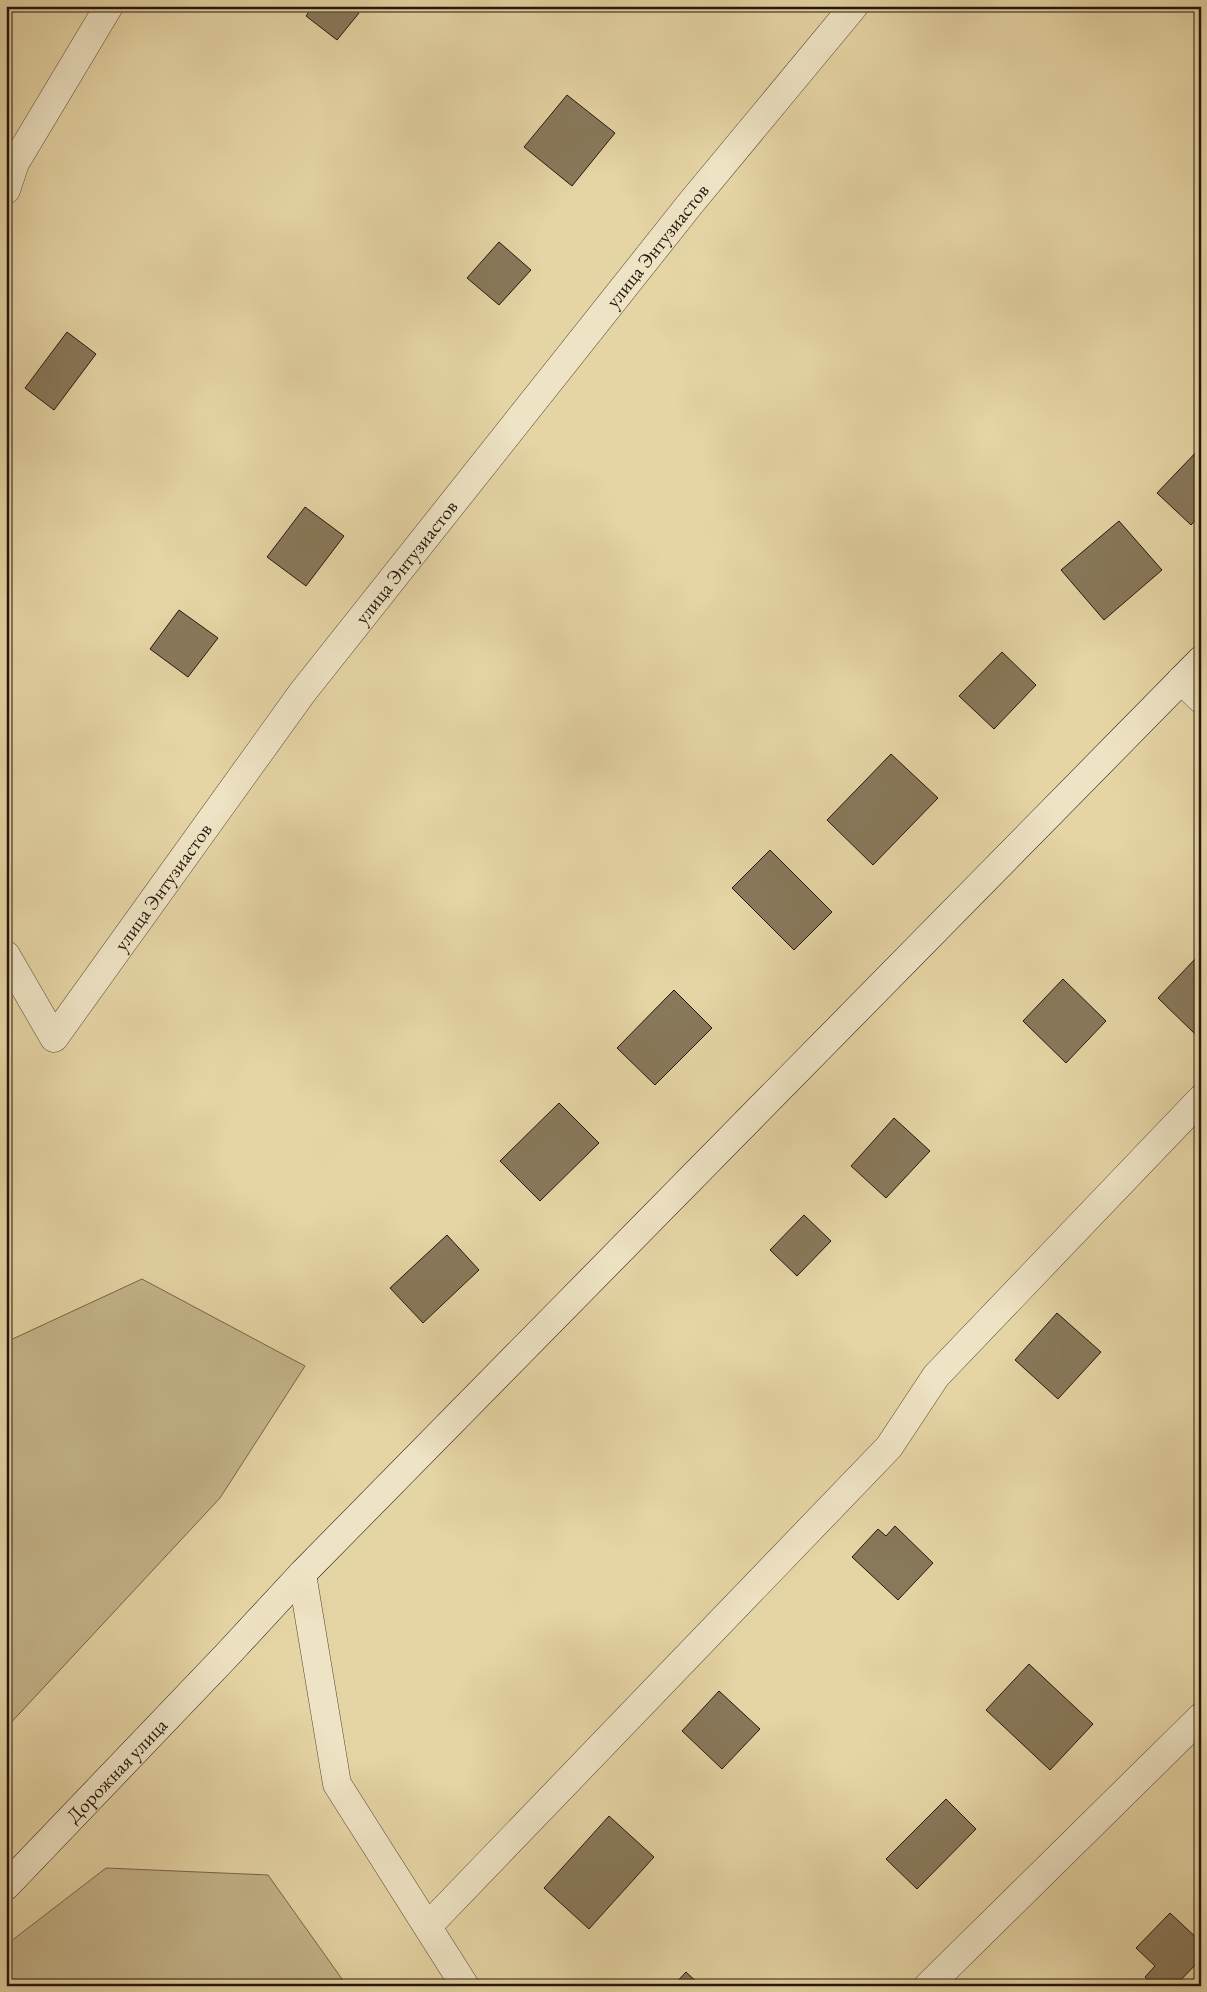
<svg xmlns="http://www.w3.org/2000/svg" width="1207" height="1992" viewBox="0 0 1207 1992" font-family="'EB Garamond',serif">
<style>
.green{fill:#c4b48a;stroke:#74654b}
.building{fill:#88795b;stroke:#24160c}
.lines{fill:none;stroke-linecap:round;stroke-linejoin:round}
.street-casing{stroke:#544632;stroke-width:29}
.secondary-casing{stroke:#24160c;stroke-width:29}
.street{stroke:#eee3c4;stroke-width:28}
.secondary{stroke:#eee3c4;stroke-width:28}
.labels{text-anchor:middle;stroke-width:4;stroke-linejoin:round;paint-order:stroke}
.street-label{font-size:20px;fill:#24160c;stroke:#eee3c4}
</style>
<rect width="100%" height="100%" fill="#e5d4a4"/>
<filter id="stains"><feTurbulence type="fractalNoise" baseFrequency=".004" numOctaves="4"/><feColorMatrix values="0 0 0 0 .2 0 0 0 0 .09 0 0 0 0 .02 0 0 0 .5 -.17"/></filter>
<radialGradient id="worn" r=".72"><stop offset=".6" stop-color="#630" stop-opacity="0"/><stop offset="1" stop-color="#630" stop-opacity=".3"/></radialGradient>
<path class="green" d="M 142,1279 L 305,1366 L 220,1498 L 6,1728 L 6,1342 Z
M 106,1868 L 268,1875 L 347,1986 L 6,1986 L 6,1945 Z"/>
<path class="building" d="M 313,6 L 350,6 L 359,13 L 337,40 L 306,16 Z
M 567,95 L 615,133 L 572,186 L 524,147 Z
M 499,242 L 531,270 L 499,305 L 467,278 Z
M 67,332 L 96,354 L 54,410 L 25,388 Z
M 1201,447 L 1201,514 L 1191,525 L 1157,493 Z
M 305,507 L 344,536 L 306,586 L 267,557 Z
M 1119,521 L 1162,570 L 1104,620 L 1061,570 Z
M 179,610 L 218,638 L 188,677 L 150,649 Z
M 1002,652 L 1036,685 L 994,729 L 959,696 Z
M 891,754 L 938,798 L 873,865 L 827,820 Z
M 770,850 L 832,912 L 794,950 L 732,888 Z
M 1196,958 L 1201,963 L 1201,1028 L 1195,1034 L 1158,998 Z
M 1063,979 L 1106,1021 L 1066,1063 L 1023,1021 Z
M 674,990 L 712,1028 L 655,1085 L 617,1048 Z
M 559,1103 L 599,1143 L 540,1201 L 500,1161 Z
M 894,1118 L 930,1151 L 886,1198 L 851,1166 Z
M 804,1215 L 831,1241 L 797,1276 L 770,1250 Z
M 447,1235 L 479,1270 L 423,1323 L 390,1288 Z
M 1057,1313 L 1101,1352 L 1058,1399 L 1015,1360 Z
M 895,1526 L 933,1563 L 898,1600 L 852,1557 L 878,1529 L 886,1536 Z
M 1029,1664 L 1093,1724 L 1050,1770 L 986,1710 Z
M 719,1691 L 760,1729 L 722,1769 L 682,1731 Z
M 946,1799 L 976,1829 L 917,1889 L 886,1859 Z
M 609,1816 L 654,1857 L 589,1929 L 544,1888 Z
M 1170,1913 L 1201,1942 L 1201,1959 L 1175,1986 L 1153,1986 L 1145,1977 L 1155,1966 L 1136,1948 Z
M 686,1972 L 701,1986 L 673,1986 Z"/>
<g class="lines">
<defs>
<g id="street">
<path d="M 6,190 L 15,163 L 109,6"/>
<path d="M 1181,680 L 1201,699"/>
<path id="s1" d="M 6,955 L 54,1038 L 302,693 L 690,204 L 854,6"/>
<path d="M 302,1574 L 337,1784 L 465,1986"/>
<path d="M 428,1926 L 889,1447 L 936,1376 L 1201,1099"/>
<path d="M 928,1986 L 1201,1717"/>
</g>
<g id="secondary">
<path id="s2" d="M 6,1886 L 227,1655 L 302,1574 L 1201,660"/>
</g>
</defs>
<use href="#street" class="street-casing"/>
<use href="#secondary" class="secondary-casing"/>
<use href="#street" class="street"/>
<use href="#secondary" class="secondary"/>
</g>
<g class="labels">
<g class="street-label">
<text dy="7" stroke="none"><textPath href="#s1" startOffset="1092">улица Энтузиастов</textPath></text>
<text dy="7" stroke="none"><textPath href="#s1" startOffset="688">улица Энтузиастов</textPath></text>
<text dy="7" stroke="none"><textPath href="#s1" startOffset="282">улица Энтузиастов</textPath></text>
<text dy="7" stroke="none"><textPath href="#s2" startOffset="160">Дорожная улица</textPath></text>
</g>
</g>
<rect width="1207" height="1992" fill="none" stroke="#e5d4a4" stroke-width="25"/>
<rect x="8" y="8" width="1192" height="1977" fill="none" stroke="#24160c" stroke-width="2.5"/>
<rect x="12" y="12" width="1182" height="1967" fill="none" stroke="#24160c"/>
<rect width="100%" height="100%" filter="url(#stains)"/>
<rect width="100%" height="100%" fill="url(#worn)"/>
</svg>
